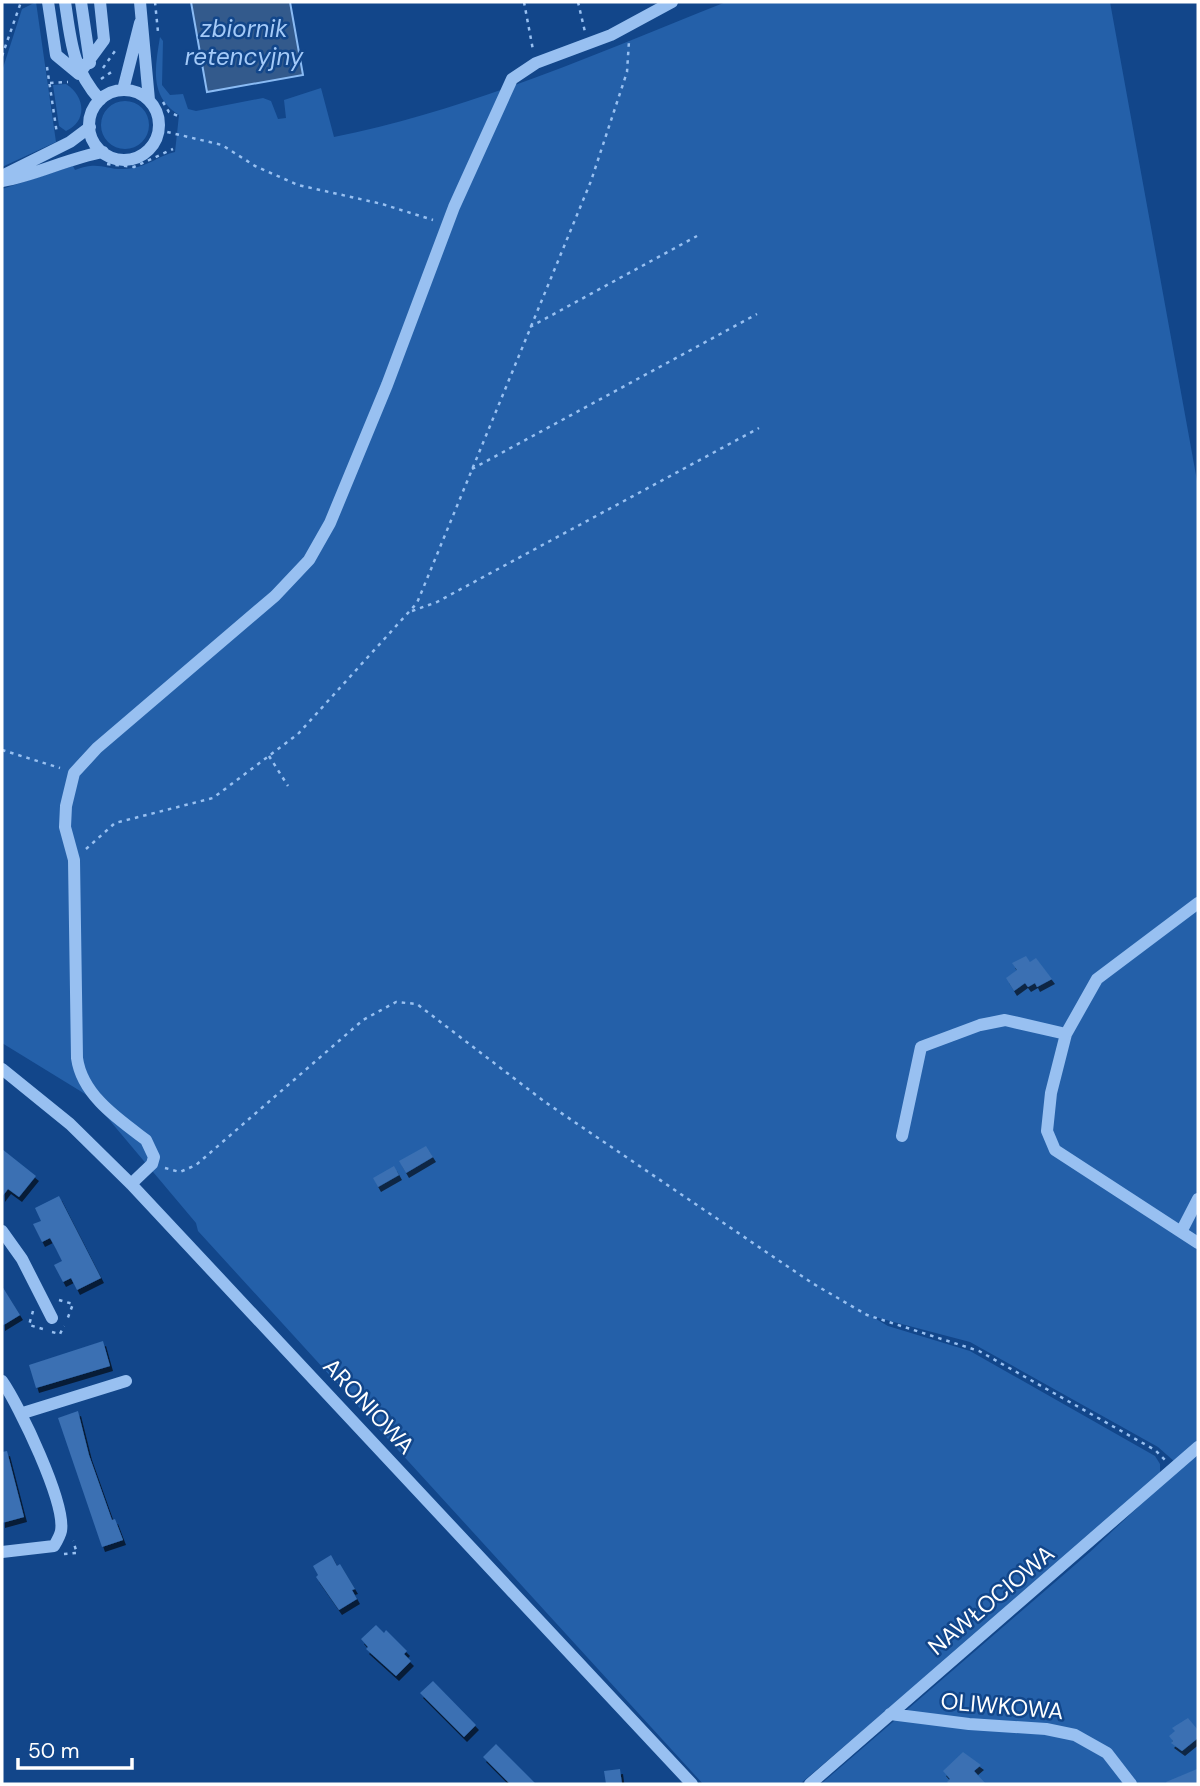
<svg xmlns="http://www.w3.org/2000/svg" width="1200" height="1786" viewBox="0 0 1200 1786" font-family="'DM Sans',sans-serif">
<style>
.green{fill:#2460a9}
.water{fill:#335a8c;stroke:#8abbf4;stroke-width:2}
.building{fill:#3a70b3;filter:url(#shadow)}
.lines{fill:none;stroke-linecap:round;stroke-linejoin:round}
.path{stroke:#98c0f1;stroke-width:2.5;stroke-dasharray:3.5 5;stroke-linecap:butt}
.minor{stroke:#98c0f1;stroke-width:12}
.labels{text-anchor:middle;stroke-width:5;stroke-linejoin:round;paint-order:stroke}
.street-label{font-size:23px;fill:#fff;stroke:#12468a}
.water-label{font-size:24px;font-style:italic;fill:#a4caf8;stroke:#12468a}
</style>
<defs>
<filter id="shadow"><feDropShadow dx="3" dy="5" stdDeviation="0" flood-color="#0009"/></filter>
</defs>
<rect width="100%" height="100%" fill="#12468a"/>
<path class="green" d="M 36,2 L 56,142 L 2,167 L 2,71 L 22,9 Z
M 726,2 L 1110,2 L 1198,486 L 1198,1441 L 1175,1462 L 1158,1447 L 970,1342 L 871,1316 L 888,1326 L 970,1351 L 1155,1456 L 1160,1464 L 1160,1477 L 800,1784 L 703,1784 L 198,1231 L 196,1223 L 90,1097 L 2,1043 L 2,189 L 73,166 L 75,170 C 102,159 107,173 133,168 C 148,166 160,155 175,152 L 179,115 C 149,96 155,68 160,37 L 163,41 L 162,85 L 170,95 L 183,94 L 188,109 L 196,111 L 263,98 L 271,101 L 278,119 L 286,118 L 284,100 L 321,88 L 334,137 C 470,110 598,53 726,2 Z
M 66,84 C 85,96 88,121 66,131 L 59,126 L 53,85 Z
M101 125a24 24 0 1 1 48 0a24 24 0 1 1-48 0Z
M 1198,1451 L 1198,1784 L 821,1784 L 1090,1552 Z"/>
<path class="water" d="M 191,2 L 290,2 L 303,75 L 207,92 Z"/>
<path class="building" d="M 1026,956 L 1030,962 L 1036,958 L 1052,979 L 1037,987 L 1035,983 L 1028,987 L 1025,983 L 1014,991 L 1006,978 L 1017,970 L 1012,963 Z
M 426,1146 L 433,1157 L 406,1173 L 399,1161 Z
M 2,1149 L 36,1176 L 19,1197 L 8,1189 L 2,1197 Z
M 394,1166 L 399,1175 L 378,1187 L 373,1178 Z
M 59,1196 L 101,1278 L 77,1290 L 71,1278 L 63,1282 L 54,1265 L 62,1261 L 56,1249 L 50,1238 L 42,1242 L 33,1224 L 41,1221 L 35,1208 Z
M 2,1286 L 20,1315 L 2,1326 Z
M 103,1341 L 110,1366 L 36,1388 L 29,1365 Z
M 78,1411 L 89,1455 L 112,1520 L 115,1519 L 123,1540 L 102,1547 L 58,1418 Z
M 7,1451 L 24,1517 L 2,1523 L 2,1452 Z
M 331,1555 L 337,1566 L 340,1564 L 355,1589 L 352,1590 L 357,1599 L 339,1610 L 316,1577 L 318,1575 L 313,1566 Z
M 376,1625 L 384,1633 L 386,1630 L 407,1651 L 404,1654 L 411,1661 L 396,1676 L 366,1649 L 368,1647 L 361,1639 Z
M 433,1681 L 476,1725 L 464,1737 L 420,1693 Z
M 1188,1718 L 1198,1730 L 1198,1738 L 1182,1751 L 1171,1743 L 1173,1741 L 1169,1736 L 1175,1731 L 1172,1728 Z
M 496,1744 L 536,1784 L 510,1784 L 483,1757 Z
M 963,1752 L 981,1765 L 974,1771 L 986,1784 L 949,1784 L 947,1782 L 950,1779 L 943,1771 Z
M 620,1769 L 622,1784 L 606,1784 L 604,1771 Z
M 1197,1769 L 1198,1784 L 1167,1784 L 1166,1782 Z"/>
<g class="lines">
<path class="path" d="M 155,2 L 158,32
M 524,2 L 533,50
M 578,2 L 585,32
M 2,56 L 21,2
M 47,67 L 57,134
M 103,68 L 115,51
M 101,79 L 113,71
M 50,83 L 68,82
M 163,102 L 169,112 L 178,116
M 159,130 L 222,145 L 255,166 L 298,185 L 382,204 L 433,220
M 107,164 L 134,167 L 173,149
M 530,327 L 697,236
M 472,469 L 757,314
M 412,611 L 437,602 L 759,428
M 2,750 L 60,768
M 269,756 L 288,786
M 86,849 L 115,823 L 213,798 L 298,734 L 417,603 L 591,181 L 627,72 L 629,41
M 165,1168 L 180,1172 L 196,1165 L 363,1020 L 396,1002 L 417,1004 L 545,1102 L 812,1283 L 867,1315 L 979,1351 L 1155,1450 L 1165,1460
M 59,1300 L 73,1304 L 67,1320
M 33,1311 L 29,1325 L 43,1329
M 52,1332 L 60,1334 L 64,1326
M 64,1554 L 77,1553 L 73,1541"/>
<path class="minor" d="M 48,2 L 56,55 L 79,74
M 65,2 C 71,42 72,68 100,100
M 81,2 L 90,63
M 140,2 L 149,100
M 79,74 L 104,40 L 100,2
M 123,90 L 140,23
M89 125a35 35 0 1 1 70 0a35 35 0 1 1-70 0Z
M 2,176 L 70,142 L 90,127
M 2,181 C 37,175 68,158 103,152
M 1198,903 L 1097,979 L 1066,1034 L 1051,1093 L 1047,1131 L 1055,1150 L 1198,1243
M 2,1069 L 70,1124 L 131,1184 L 692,1784
M 902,1136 L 921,1047 L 980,1025 L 1005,1020 L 1066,1034
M 131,1184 L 152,1164 L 154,1157 L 146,1140 C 118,1119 82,1095 77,1058 L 74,860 L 65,827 L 66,806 L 74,773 L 97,748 L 275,596 L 309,560 L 330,523 L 387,385 L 454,207 L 512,79 L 536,63 L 611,35 L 672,2
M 2,1231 L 22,1259 L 52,1318
M 1181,1232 L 1198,1199
M 2,1381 C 19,1405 66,1503 61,1531 C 60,1536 57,1541 54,1546 L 2,1552
M 23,1413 L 126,1381
M 890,1714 L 969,1724 L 1046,1729 L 1075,1735 L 1107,1753 L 1131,1784
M 810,1784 L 1198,1447"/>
</g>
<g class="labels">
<g class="street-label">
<text transform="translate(369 1406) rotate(47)" y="8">ARONIOWA</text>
<text transform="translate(991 1600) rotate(-40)" y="8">NAWŁOCIOWA</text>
<text transform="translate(1002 1706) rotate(5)" y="8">OLIWKOWA</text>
</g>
<g class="water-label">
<text x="244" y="37">zbiornik<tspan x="244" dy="28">retencyjny</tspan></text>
</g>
</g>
<rect width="1200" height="1786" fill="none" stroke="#ffffff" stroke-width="7"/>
<path d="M18 1758v10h114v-10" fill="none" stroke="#ffffff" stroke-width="3.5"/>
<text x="28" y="1758" font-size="21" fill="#ffffff" stroke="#12468a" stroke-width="5" paint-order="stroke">50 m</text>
</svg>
